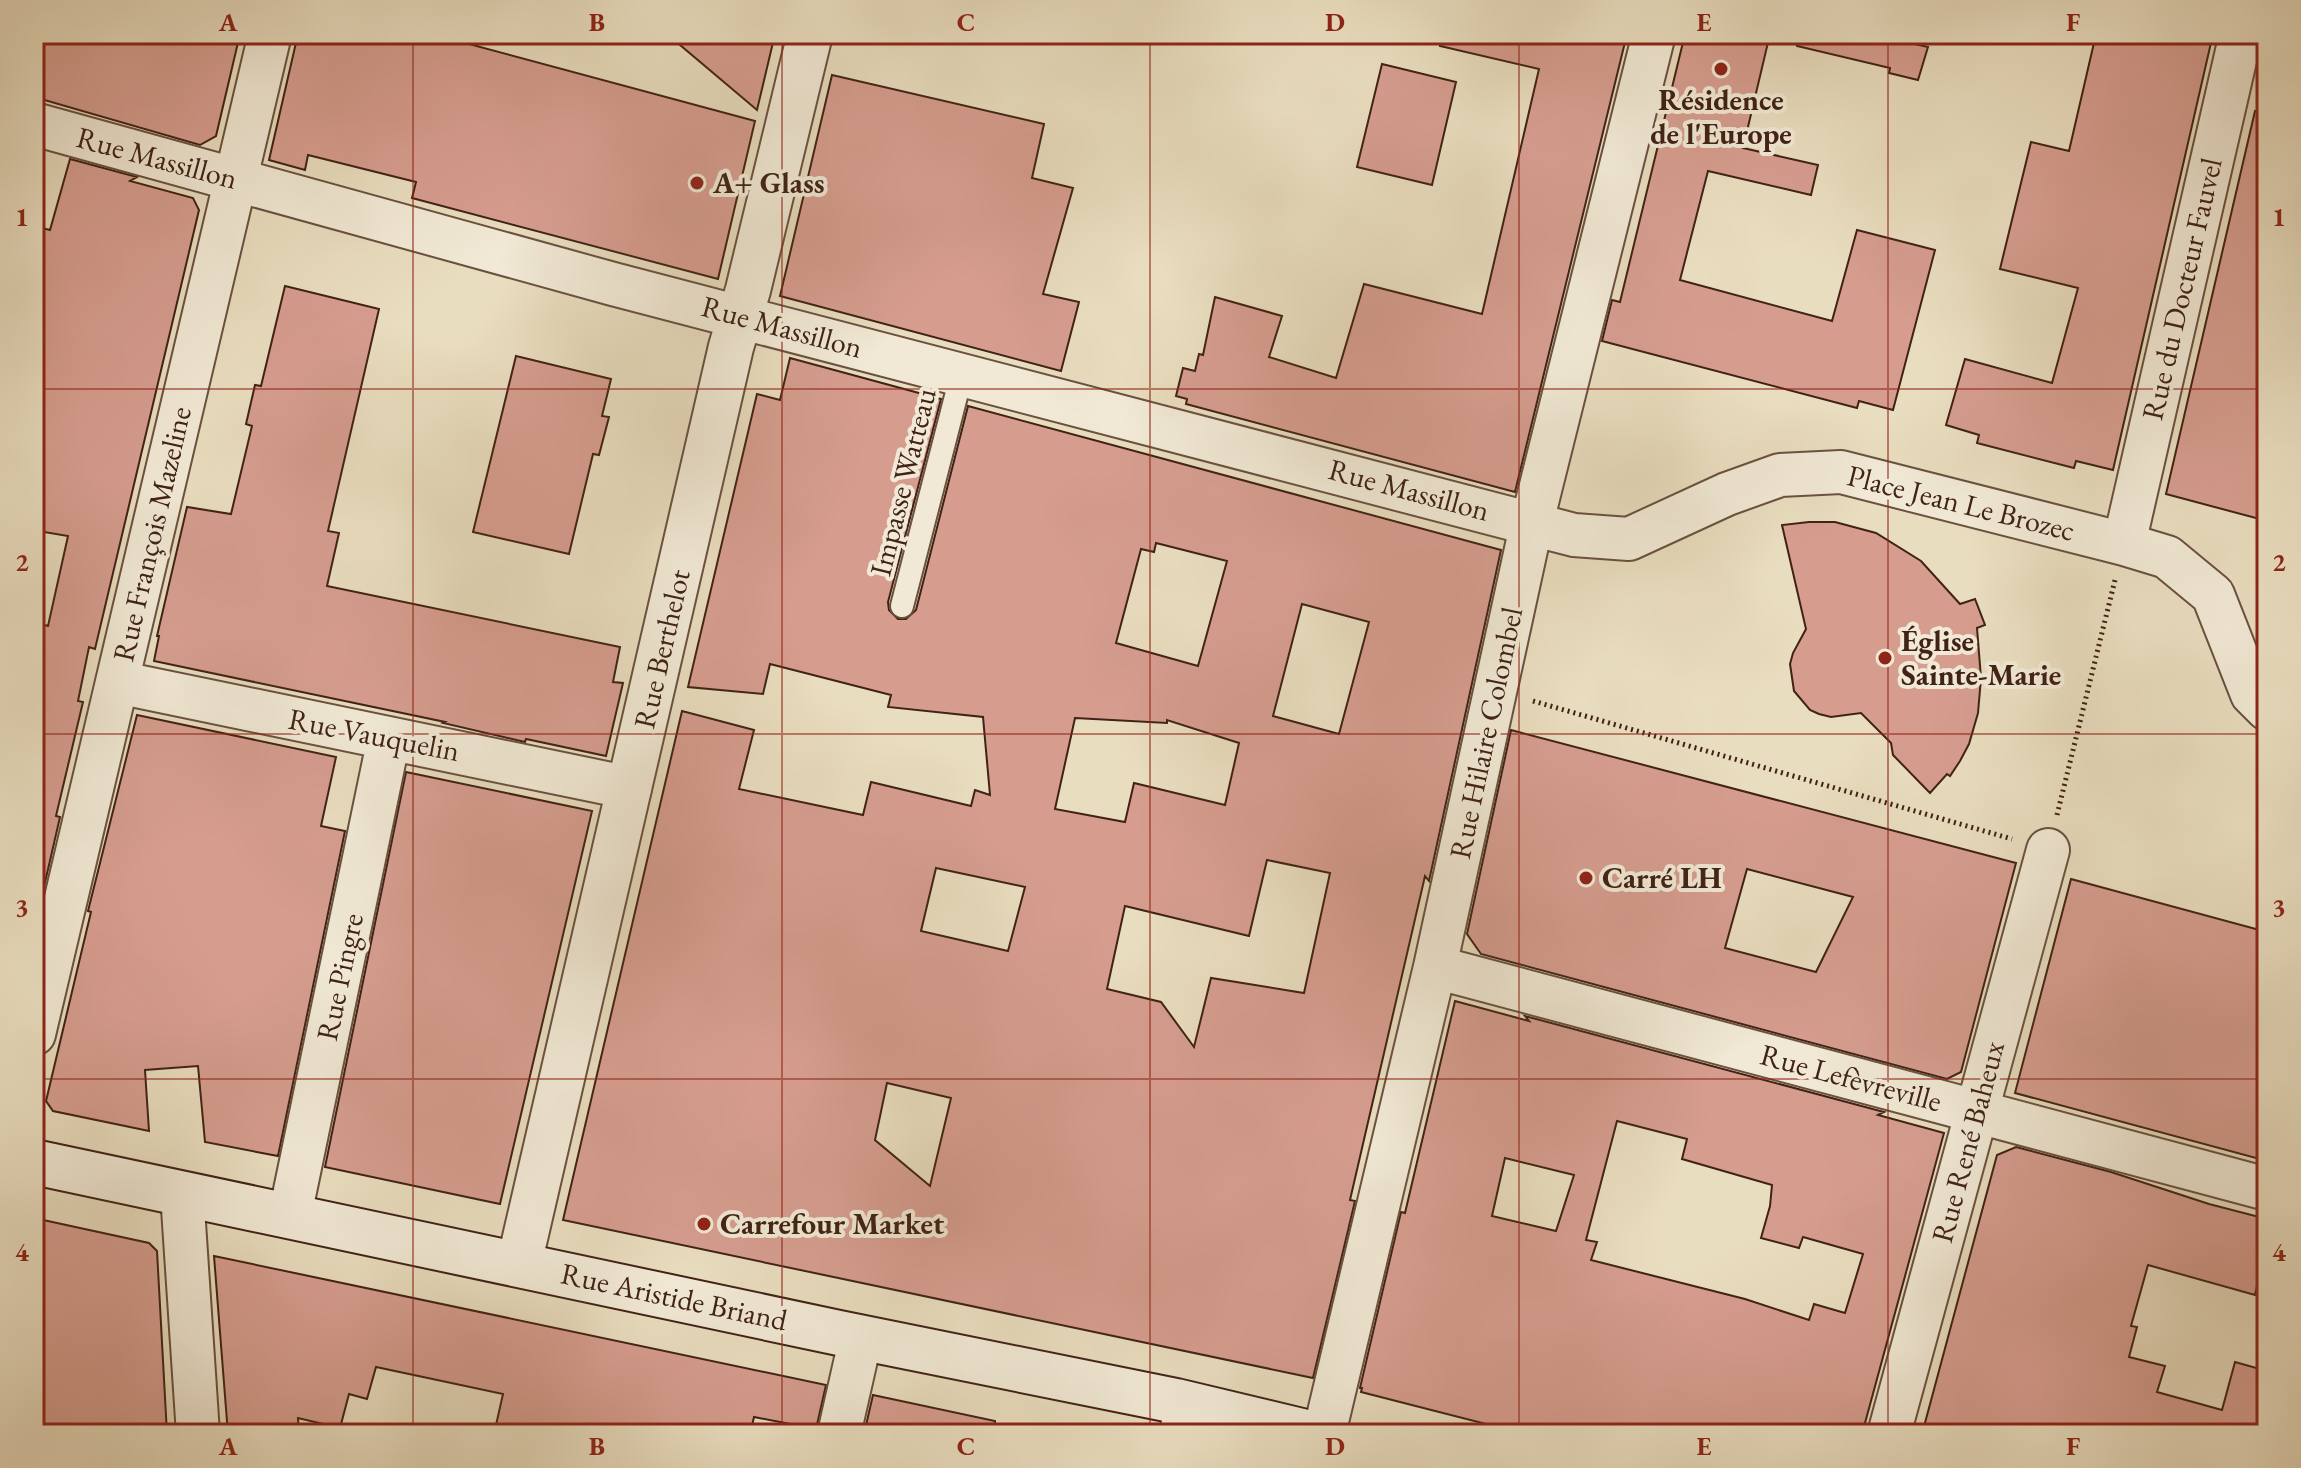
<svg xmlns="http://www.w3.org/2000/svg" width="2301" height="1468" viewBox="0 0 2301 1468" font-family="'EB Garamond',serif">
<style>
.building{fill:#d69d8f;stroke:#402216;stroke-width:2;fill-rule:evenodd}
.lines{fill:none;stroke-linecap:round;stroke-linejoin:round}
.service-casing{stroke:#6a5140;stroke-width:26}
.minor-casing{stroke:#6a5140;stroke-width:46}
.tertiary-casing{stroke:#6a5140;stroke-width:48}
.secondary-casing{stroke:#402216;stroke-width:48}
.path{stroke:#402216;stroke-width:5;stroke-dasharray:2 4;stroke-linecap:butt}
.service{stroke:#f1e9d5;stroke-width:22}
.minor{stroke:#f1e9d5;stroke-width:42}
.tertiary{stroke:#f1e9d5;stroke-width:44}
.secondary{stroke:#f1e9d5;stroke-width:44}
.grid{fill:none;stroke:#8f2418;stroke-width:2;stroke-opacity:0.55}
.poi-dot{fill:#8f2418;stroke:#f1e9d5;stroke-width:3}
.labels{text-anchor:middle;stroke-width:8;stroke-linejoin:round;paint-order:stroke}
.poi-label{font-size:30px;font-weight:bold;fill:#402216;stroke:#f1e9d5;text-anchor:start}
.street-label{font-size:30px;fill:#402216;stroke:#f1e9d5}
.neatline{fill:none;stroke:#8f2418;stroke-width:3}
.grid-label{font-size:26px;text-anchor:middle;font-weight:bold;fill:#8f2418}
</style>
<rect width="100%" height="100%" fill="#e9ddbf"/>
<filter id="stains"><feTurbulence type="fractalNoise" baseFrequency=".0025" numOctaves="4"/><feColorMatrix values="0 0 0 0 .2 0 0 0 0 .09 0 0 0 0 .02 0 0 0 .5 -.17"/></filter>
<radialGradient id="worn" r=".72"><stop offset=".6" stop-color="#630" stop-opacity="0"/><stop offset="1" stop-color="#630" stop-opacity=".3"/></radialGradient>
<path class="building" d="M 34,34 L 240,34 L 216,136 L 200,145 L 34,97 Z
M 298,34 L 432,34 L 755,121 L 718,279 L 412,198 L 416,182 L 308,155 L 305,170 L 269,160 Z
M 667,34 L 775,34 L 757,110 Z
M 1442,34 L 1627,34 L 1515,492 L 1186,404 L 1187,399 L 1176,396 L 1183,368 L 1195,371 L 1199,354 L 1203,355 L 1215,297 L 1282,316 L 1269,357 L 1336,378 L 1364,284 L 1482,314 L 1539,69 L 1440,46 Z
M 1685,34 L 1770,34 L 1743,148 L 1818,165 L 1811,195 L 1708,171 L 1680,280 L 1832,321 L 1857,230 L 1935,250 L 1893,410 L 1859,401 L 1857,408 L 1602,341 L 1612,300 L 1620,302 Z
M 1798,34 L 1894,34 L 1893,39 L 1928,47 L 1918,80 L 1889,73 L 1890,68 L 1797,46 Z
M 2096,34 L 2213,34 L 2113,470 L 2076,461 L 2074,468 L 1977,443 L 1979,435 L 1946,425 L 1965,359 L 2052,383 L 2078,288 L 2000,269 L 2031,142 L 2069,151 Z
M 1382,64 L 1456,82 L 1432,185 L 1357,167 Z
M 832,75 L 1044,124 L 1032,178 L 1073,188 L 1043,294 L 1079,302 L 1061,371 L 780,296 Z
M 2255,111 L 2267,113 L 2267,412 L 2260,443 L 2267,445 L 2267,521 L 2166,494 Z
M 70,159 L 137,177 L 130,181 L 193,198 L 199,210 L 95,649 L 89,647 L 78,701 L 83,702 L 56,816 L 60,817 L 41,900 L 34,899 L 34,622 L 48,626 L 68,536 L 38,531 L 42,516 L 34,514 L 34,226 L 50,230 Z
M 285,286 L 379,309 L 328,531 L 339,533 L 327,586 L 620,647 L 613,682 L 623,683 L 606,756 L 526,739 L 525,742 L 443,723 L 445,722 L 154,661 L 159,636 L 157,636 L 187,507 L 231,514 L 252,426 L 246,424 L 255,385 L 261,386 Z
M 516,356 L 611,379 L 602,416 L 609,417 L 599,455 L 593,454 L 569,554 L 473,532 Z
M 790,358 L 941,399 L 888,602 L 889,610 L 898,619 L 906,619 L 916,610 L 968,406 L 1501,550 L 1429,881 L 1425,876 L 1350,1200 L 1355,1201 L 1313,1378 L 563,1220 L 682,711 L 754,730 L 739,789 L 863,815 L 871,782 L 971,806 L 975,790 L 990,795 L 983,717 L 888,707 L 891,695 L 770,664 L 763,694 L 688,687 L 757,394 L 780,400 ZM 1156,543 L 1227,561 L 1198,666 L 1116,643 L 1141,549 L 1154,552 ZM 1302,604 L 1369,622 L 1339,734 L 1273,716 ZM 1075,718 L 1167,723 L 1167,720 L 1239,743 L 1225,805 L 1134,783 L 1125,822 L 1055,809 ZM 1267,860 L 1330,873 L 1304,993 L 1211,978 L 1194,1047 L 1161,1002 L 1107,989 L 1125,906 L 1249,936 ZM 936,868 L 1025,887 L 1008,951 L 921,931 ZM 887,1083 L 951,1098 L 930,1186 L 875,1140 Z
M 1809,522 L 1835,522 L 1876,533 L 1921,561 L 1960,604 L 1975,599 L 1985,625 L 1977,628 L 1981,678 L 1978,713 L 1969,744 L 1960,761 L 1950,776 L 1947,774 L 1930,793 L 1893,755 L 1891,743 L 1861,713 L 1831,717 L 1819,714 L 1810,710 L 1794,691 L 1790,664 L 1793,653 L 1806,629 L 1782,525 Z
M 137,715 L 336,757 L 321,826 L 345,831 L 278,1156 L 205,1142 L 198,1066 L 145,1070 L 149,1131 L 53,1111 L 46,1101 L 91,912 L 88,911 Z
M 1511,730 L 2016,863 L 1961,1072 L 1947,1079 L 1481,954 L 1467,934 ZM 1747,869 L 1853,897 L 1816,972 L 1725,948 Z
M 406,772 L 592,811 L 500,1204 L 325,1167 Z
M 2071,879 L 2267,932 L 2267,1161 L 2015,1093 Z
M 1455,1001 L 1529,1021 L 1525,1016 L 1884,1112 L 1878,1115 L 1944,1133 L 1862,1434 L 1525,1434 L 1361,1392 L 1362,1388 L 1360,1388 L 1401,1212 L 1405,1213 ZM 1617,1121 L 1687,1139 L 1682,1159 L 1772,1185 L 1770,1206 L 1761,1238 L 1799,1248 L 1803,1237 L 1863,1254 L 1845,1313 L 1814,1304 L 1809,1320 L 1745,1299 L 1591,1260 L 1597,1242 L 1586,1240 ZM 1505,1158 L 1574,1175 L 1556,1231 L 1492,1216 Z
M 2016,1147 L 2111,1172 L 2209,1204 L 2267,1219 L 2267,1289 L 2257,1286 L 2255,1295 L 2148,1265 L 2131,1326 L 2137,1327 L 2129,1357 L 2165,1366 L 2157,1392 L 2222,1410 L 2235,1362 L 2267,1371 L 2267,1434 L 1922,1434 L 1997,1155 Z
M 34,1218 L 149,1243 L 157,1251 L 167,1434 L 34,1434 Z
M 214,1256 L 826,1385 L 816,1429 L 754,1417 L 750,1434 L 698,1425 L 697,1434 L 494,1434 L 503,1394 L 376,1367 L 367,1399 L 349,1394 L 340,1428 L 298,1418 L 299,1434 L 228,1434 Z
M 873,1395 L 995,1421 L 994,1434 L 864,1434 Z"/>
<g class="lines">
<defs>
<path id="service" d="M 902,606 L 962,373
M 1171,1434 L 1176,1401"/>
<path id="minor" d="M 34,124 L 613,284 L 1574,535 L 1629,539 L 1727,494 L 1780,475 L 1841,472 L 2124,544 L 2167,557 L 2213,595 L 2252,694 L 2267,709
M 2124,544 L 2241,34
M 117,682 L 630,788
M 1435,967 L 2267,1189
M 34,1034 L 270,34
M 182,1193 L 198,1434
M 290,1215 L 389,738
M 839,1434 L 861,1337
M 1324,1434 L 1435,967 L 1532,522 L 1654,34
M 1889,1434 L 2048,850"/>
<path id="tertiary" d="M 519,1264 L 731,347 L 748,290 L 810,34"/>
<path id="secondary" d="M 34,1162 L 839,1333 L 1176,1401 L 1314,1434"/>
</defs>
<use href="#service" class="service-casing"/>
<use href="#minor" class="minor-casing"/>
<use href="#tertiary" class="tertiary-casing"/>
<use href="#secondary" class="secondary-casing"/>
<path class="path" d="M 1533,701 L 2012,839
M 2057,815 L 2115,580"/>
<use href="#service" class="service"/>
<use href="#minor" class="minor"/>
<use href="#tertiary" class="tertiary"/>
<use href="#secondary" class="secondary"/>
</g>
<path class="grid" d="M 413,34 L 413,1434M 782,34 L 782,1434M 1150,34 L 1150,1434M 1519,34 L 1519,1434M 1888,34 L 1888,1434M 34,389 L 2267,389M 34,734 L 2267,734M 34,1079 L 2267,1079"/>
<g class="poi-dot">
<circle cx="1721" cy="69" r="8"/>
<circle cx="697" cy="183" r="8"/>
<circle cx="1885" cy="658" r="8"/>
<circle cx="1586" cy="878" r="8"/>
<circle cx="704" cy="1224" r="8"/>
</g>
<g class="labels">
<g class="poi-label">
<text x="1721" y="110" text-anchor="middle">Résidence<tspan x="1721" dy="34">de l'Europe</tspan></text>
<text x="713" y="193">A+ Glass</text>
<text x="1901" y="651">Église<tspan x="1901" dy="34">Sainte-Marie</tspan></text>
<text x="1602" y="888">Carré LH</text>
<text x="720" y="1234">Carrefour Market</text>
</g>
<g class="street-label">
<text transform="translate(157 158) rotate(15)" y="10">Rue Massillon</text>
<text transform="translate(2182 289) rotate(-77)" y="10">Rue du Docteur Fauvel</text>
<text transform="translate(782 327) rotate(15)" y="10">Rue Massillon</text>
<text transform="translate(903 482) rotate(-76)" y="10">Impasse Watteau</text>
<text transform="translate(1409 490) rotate(15)" y="10">Rue Massillon</text>
<text transform="translate(1961 503) rotate(14)" y="10">Place Jean Le Brozec</text>
<text transform="translate(152 534) rotate(-77)" y="10">Rue François Mazeline</text>
<text transform="translate(662 649) rotate(-77)" y="10">Rue Berthelot</text>
<text transform="translate(1486 733) rotate(-78)" y="10">Rue Hilaire Colombel</text>
<text transform="translate(374 735) rotate(11)" y="10">Rue Vauquelin</text>
<text transform="translate(340 977) rotate(-78)" y="10">Rue Pingre</text>
<text transform="translate(1851 1078) rotate(15)" y="10">Rue Lefèvreville</text>
<text transform="translate(1968 1142) rotate(-75)" y="10">Rue René Baheux</text>
<text transform="translate(674 1297) rotate(12)" y="10">Rue Aristide Briand</text>
</g>
</g>
<rect width="2301" height="1468" fill="none" stroke="#e9ddbf" stroke-width="88"/>
<rect x="44" y="44" width="2213" height="1380" class="neatline"/>
<g class="grid-label">
<text x="228" y="31">A</text>
<text x="597" y="31">B</text>
<text x="966" y="31">C</text>
<text x="1335" y="31">D</text>
<text x="1704" y="31">E</text>
<text x="2073" y="31">F</text>
<text x="22" y="226">1</text>
<text x="2279" y="226">1</text>
<text x="22" y="571">2</text>
<text x="2279" y="571">2</text>
<text x="22" y="916">3</text>
<text x="2279" y="916">3</text>
<text x="22" y="1261">4</text>
<text x="2279" y="1261">4</text>
<text x="228" y="1455">A</text>
<text x="597" y="1455">B</text>
<text x="966" y="1455">C</text>
<text x="1335" y="1455">D</text>
<text x="1704" y="1455">E</text>
<text x="2073" y="1455">F</text>
</g>
<rect width="100%" height="100%" filter="url(#stains)"/>
<rect width="100%" height="100%" fill="url(#worn)"/>
</svg>
